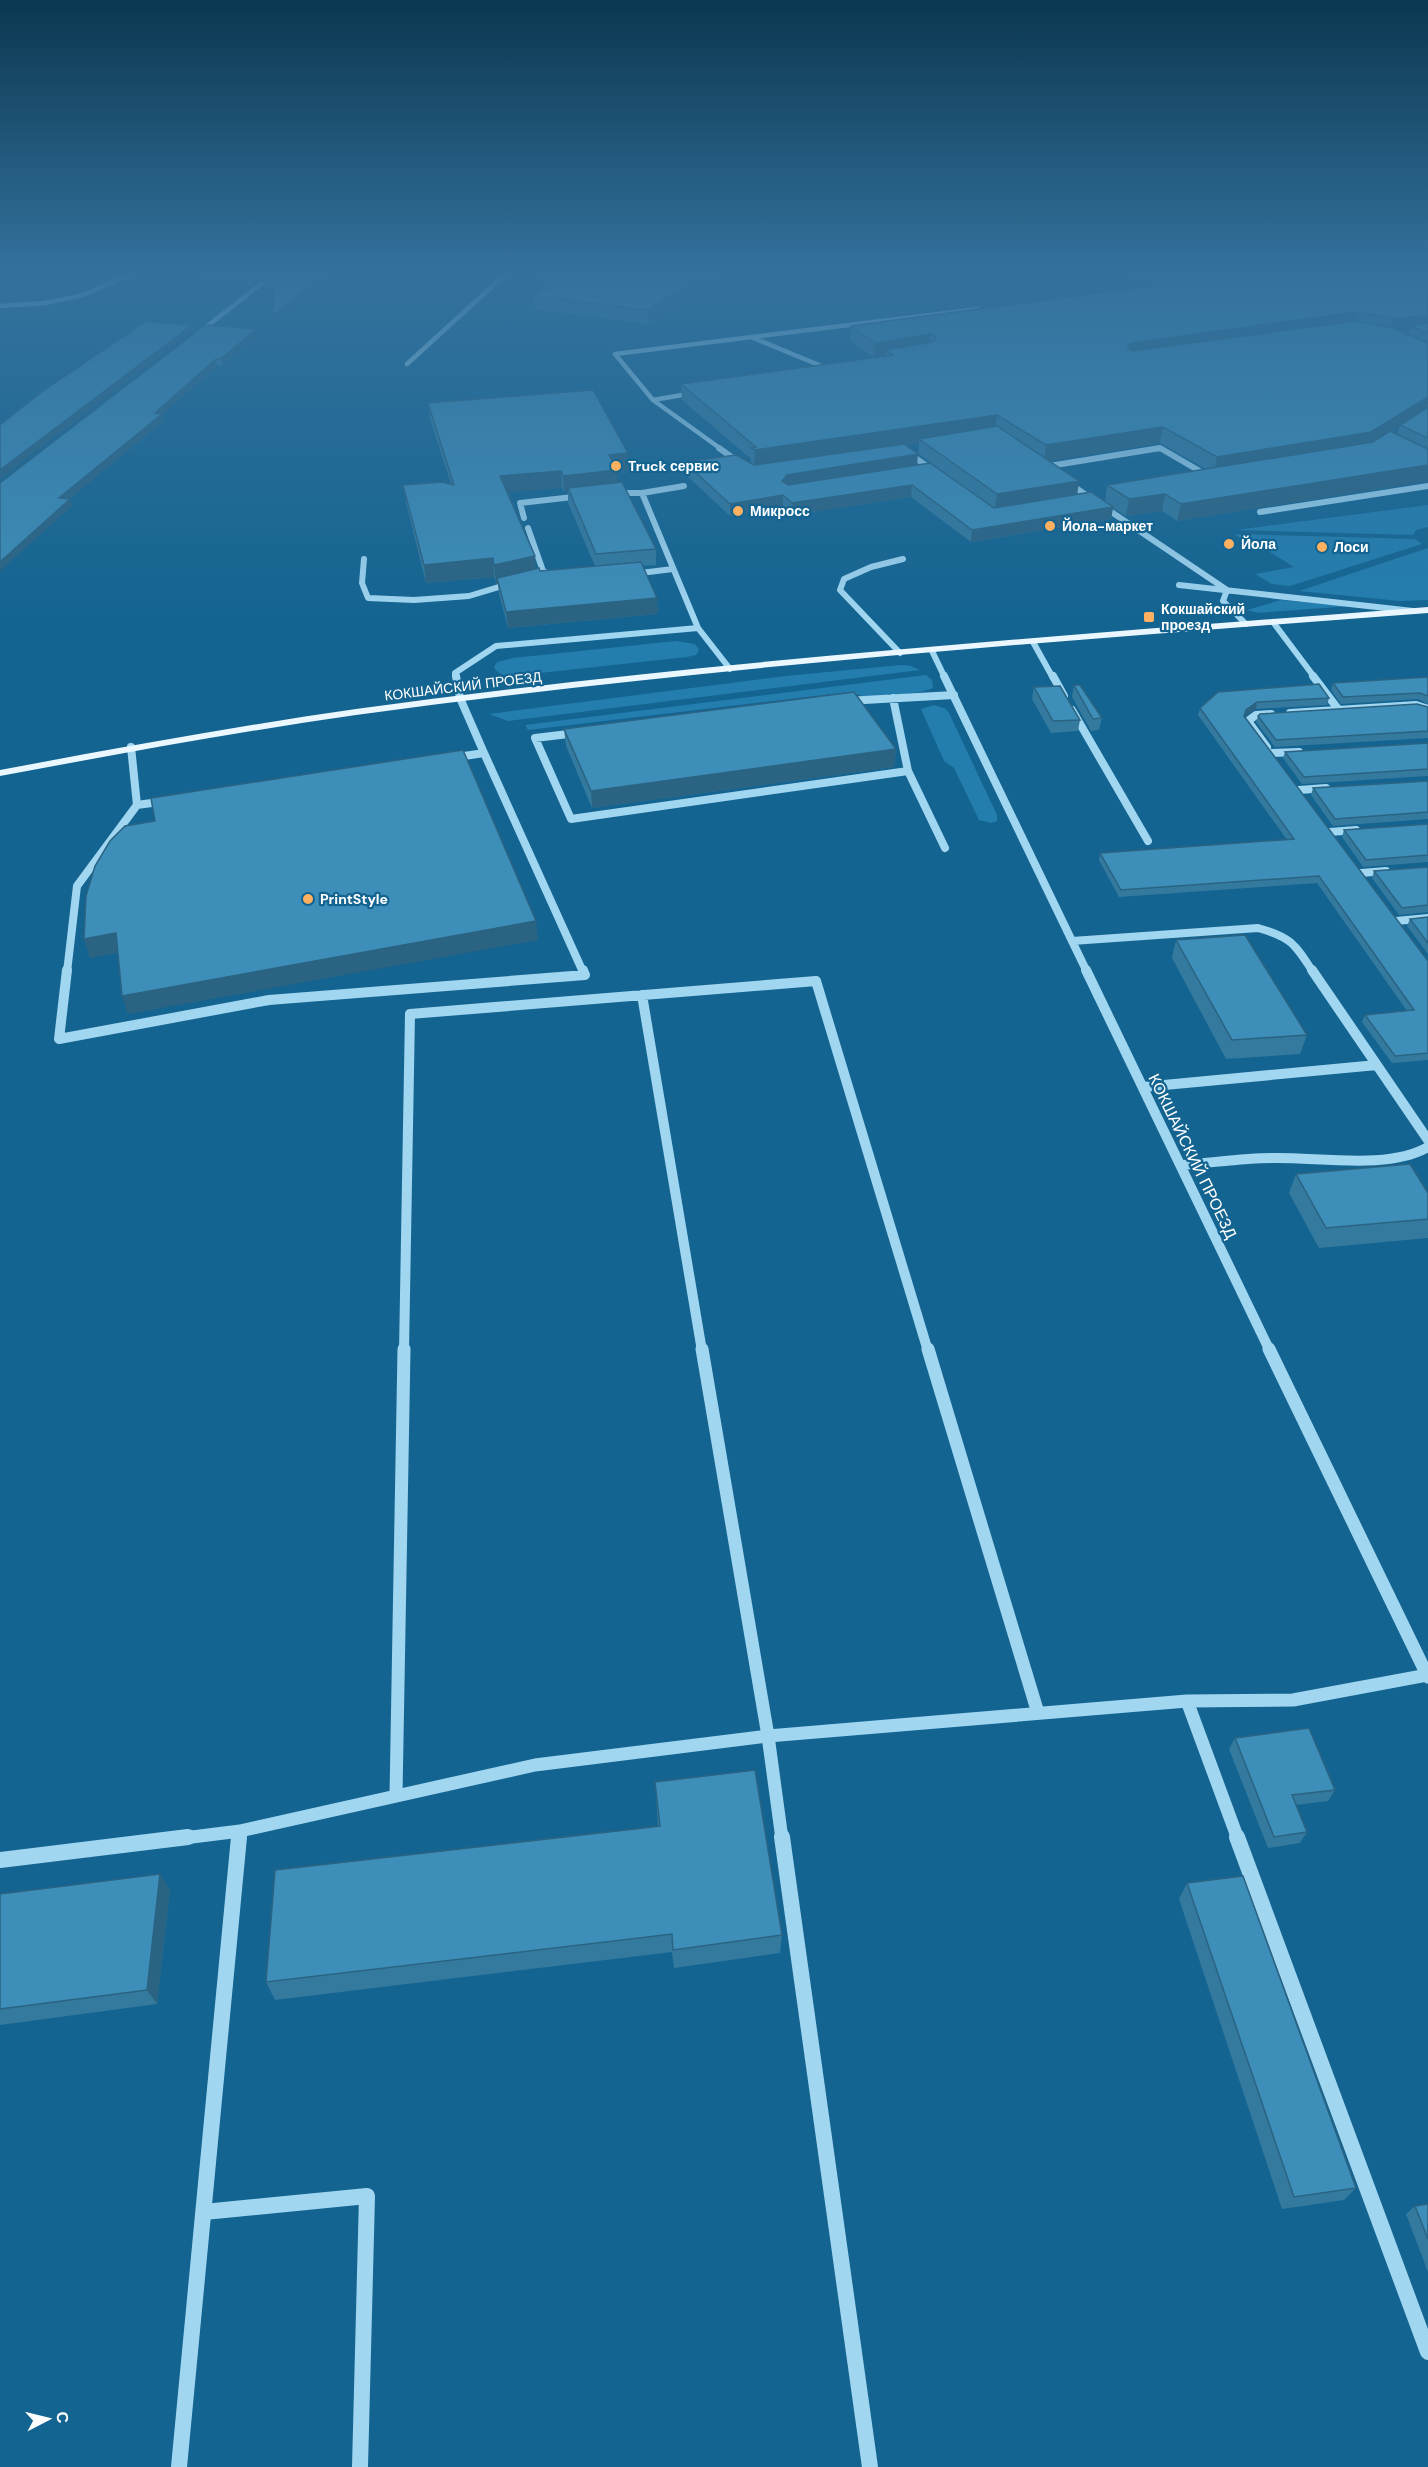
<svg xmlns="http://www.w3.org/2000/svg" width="1428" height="2467" viewBox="0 0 1428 2467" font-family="'DM Sans',sans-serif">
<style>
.green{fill:#237eae}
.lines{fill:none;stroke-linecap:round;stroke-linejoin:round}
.minor-far5{stroke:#a1d6f1;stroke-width:4.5}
.minor-far4{stroke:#a1d6f1;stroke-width:6}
.minor-far3{stroke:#a1d6f1;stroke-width:8}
.minor-far2{stroke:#a1d6f1;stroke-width:10}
.minor-far1{stroke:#a1d6f1;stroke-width:13}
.minor{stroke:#a1d6f1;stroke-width:16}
.major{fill:#ebf7ff;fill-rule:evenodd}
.wall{fill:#347a9f;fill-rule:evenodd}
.shaded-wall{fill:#2b6382}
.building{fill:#3d8eb9;stroke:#2b6382;stroke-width:1.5}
.poi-dot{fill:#ffb161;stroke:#146491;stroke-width:2}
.labels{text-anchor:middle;stroke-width:4.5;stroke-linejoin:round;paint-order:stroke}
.far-poi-label{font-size:14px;font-weight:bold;fill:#fff;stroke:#146491;text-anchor:start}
.far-street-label{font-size:14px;fill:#fff;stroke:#146491}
.street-label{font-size:16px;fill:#fff;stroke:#146491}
</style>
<rect width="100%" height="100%" fill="#146491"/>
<path class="green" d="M 1428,505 L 1428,527 L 1416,530 L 1413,535 L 1236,530 Z
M 1234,534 L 1415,539 L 1422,544 L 1290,586 L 1272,584 L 1255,574 L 1294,567 L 1262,547 L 1256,548 Z
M 1428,548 L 1428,600 L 1400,601 L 1299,591 Z
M 1281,600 L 1350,606 L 1258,613 L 1247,610 Z
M 676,641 L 695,644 L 699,650 L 696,655 L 687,657 L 512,676 C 504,675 498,675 494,667 L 497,662 L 513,658 Z
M 901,665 L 911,666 L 920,670 L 508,721 L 489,714 L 786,676 Z
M 926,675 L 932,680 L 933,688 L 921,692 L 870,698 L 849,692 L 528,730 L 525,725 Z
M 934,705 L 946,709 L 949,713 L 997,815 L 997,821 L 991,823 L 979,820 L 954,768 L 944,761 L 921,709 Z"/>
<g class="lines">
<path class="minor-far5" d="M 488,271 L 512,272
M 0,306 L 45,303 L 83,295 L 139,271
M 197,334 L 278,271
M 751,337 L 831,370
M 407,364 L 509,271
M 653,400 L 694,393
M 721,449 L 653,400 L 615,354 L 978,309 L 989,314
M 1152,449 L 1162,449"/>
<path class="minor-far4" d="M 719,448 L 740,463
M 907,452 L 935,472
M 1043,467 L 1160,448 L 1210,477
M 1067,482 L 1227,590 L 1223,601 L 1246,624
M 684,486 L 642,493 L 698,628
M 613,493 L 642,493
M 1260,512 L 1428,486
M 524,518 L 520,503 L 582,496
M 528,528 L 543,571 L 553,576
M 364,559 L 362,583 L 368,598 L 414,600 L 469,596 L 512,583
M 632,574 L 673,569
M 1179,585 L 1413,611
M 1273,622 L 1315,678
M 1033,642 L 1053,678
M 932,651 L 945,678
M 900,653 L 840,590 L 844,579 L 871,567 L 903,559
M 456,678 L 455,673 L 496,646 L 698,628 L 730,669"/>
<path class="minor-far3" d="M 944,676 L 1087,972
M 1053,676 L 1064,696
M 1313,676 L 1338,709
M 893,698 L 908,771
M 846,701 L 954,695
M 1072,710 L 1148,841
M 1290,713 L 1416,705 L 1428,709
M 577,733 L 535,738 L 571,819 L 908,771 L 945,848
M 131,747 L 137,805 L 166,801
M 1267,747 L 1248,721 L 1256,715 L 1271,714
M 484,753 L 583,972
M 1272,753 L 1299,752
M 451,758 L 484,753 L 460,698 L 456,676
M 1299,790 L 1326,788
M 1330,832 L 1356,830
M 1361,873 L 1386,871
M 1396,921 L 1428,918
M 1072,941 L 1258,928 C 1291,937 1295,944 1313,972
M 67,972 L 77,886 L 137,805"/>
<path class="minor-far2" d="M 67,970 L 59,1039 L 269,1000 L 585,975 L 583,970
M 1086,970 L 1270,1351
M 1312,970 L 1428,1140
M 642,995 L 702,1351
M 1143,1087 L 1377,1065
M 1181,1165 C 1212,1163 1242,1158 1273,1158 C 1319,1157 1388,1170 1428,1147
M 404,1351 L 410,1014 L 816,981 L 928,1351"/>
<path class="minor-far1" d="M 702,1349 L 768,1736 L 782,1839
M 928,1349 L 1038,1713
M 1269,1349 L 1428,1677
M 1187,1701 L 1238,1839
M 396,1796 L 404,1349
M 176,1839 L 240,1831 L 535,1765 L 768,1736 L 1187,1701 L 1293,1700 L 1428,1675
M 239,1839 L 240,1831"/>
<path class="minor" d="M 782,1837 L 870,2467
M 1237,1837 L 1428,2352
M 0,1860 L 188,1837
M 204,2212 L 367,2196 L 360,2467
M 179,2467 L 239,1837"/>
<path class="major" d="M 1428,607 L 1428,613 C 1070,640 712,666 356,715 C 237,732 118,754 0,776 L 0,770 C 118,748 237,726 356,709 C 712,660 1070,635 1428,607 Z"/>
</g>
<path class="wall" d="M 270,271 L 252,285 L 203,280 L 202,275 Z
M 278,271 L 274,320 L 273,315 L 275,287 L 265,286 L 264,282 Z
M 534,271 L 732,271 L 649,324 L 535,309 L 534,296 L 552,285 L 535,283 Z
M 1114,271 L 1428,271 L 1428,481 L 1177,521 L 1162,511 L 1126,516 L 1113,508 L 1111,519 L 971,542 L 911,497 L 792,515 L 783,507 L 730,516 L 685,474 L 684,462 L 751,464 L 751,459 L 682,400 L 681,384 L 874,358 L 850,341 L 851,326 L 1159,285 L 1160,282 L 1143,284 ZM 1399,428 L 1397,434 L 1393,432 ZM 919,443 L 918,453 L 951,478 L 917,465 L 905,445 ZM 1160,443 L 1206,469 L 1107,485 L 1105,501 L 1077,495 L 1048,461 Z
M 257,335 L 222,366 L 217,366 L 162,415 L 164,421 L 69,499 L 72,506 L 1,483 Z
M 428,403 L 629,470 L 617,471 L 617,483 L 656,549 L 656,565 L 642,566 L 657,598 L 658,614 L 508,628 L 499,594 L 498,583 L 496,584 L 494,577 L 426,583 L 406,503 L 403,485 L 451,484 L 430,419 ZM 562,488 L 564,493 L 568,492 L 568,503 L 595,566 L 540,571 L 536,569 L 508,492 Z
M 1428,677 L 1428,704 L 1418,699 L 1341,704 L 1331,690 L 1333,683 Z
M 1074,685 L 1102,718 L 1099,730 L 1091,731 L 1072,697 Z
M 1034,687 L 1080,720 L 1078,731 L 1051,733 L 1032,699 Z
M 1218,692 L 1329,698 L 1327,705 L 1256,709 L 1244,716 L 1428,961 L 1428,1060 L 1392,1063 L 1362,1022 L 1365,1015 L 1407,1011 L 1317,883 L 1119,897 L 1099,860 L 1100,853 L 1287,840 L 1198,715 L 1200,708 Z
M 1428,707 L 1428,738 L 1275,747 L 1256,722 L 1258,716 Z
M 564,729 L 896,749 L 894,767 L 592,808 L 566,746 Z
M 1428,743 L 1428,776 L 1302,784 L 1283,758 L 1285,752 Z
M 1428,781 L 1428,819 L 1333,826 L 1311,795 L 1313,788 Z
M 1428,824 L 1428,862 L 1363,867 L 1342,837 L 1344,830 Z
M 1428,867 L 1428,912 L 1399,915 L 1372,878 L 1374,871 Z
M 1428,917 L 1428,954 L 1407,926 L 1410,919 Z
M 1176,940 L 1307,1035 L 1300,1054 L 1226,1059 L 1172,958 Z
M 1296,1174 L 1428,1193 L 1428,1238 L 1319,1248 L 1289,1193 Z
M 1235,1738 L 1335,1790 L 1328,1801 L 1296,1805 L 1307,1832 L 1300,1843 L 1268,1848 L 1229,1749 Z
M 655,1782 L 782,1935 L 780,1953 L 674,1968 L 672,1952 L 275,2000 L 266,1982 L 658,1826 Z
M 1187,1883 L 1356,2188 L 1344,2200 L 1282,2209 L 1179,1899 Z
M 170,1890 L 157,2004 L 0,2025 L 0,1894 Z
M 1428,2204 L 1428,2272 L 1406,2214 L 1415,2206 Z"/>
<path class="shaded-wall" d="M 263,271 L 270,271 L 252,285 L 251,280 Z
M 329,271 L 335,271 L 274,320 L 273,315 Z
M 711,271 L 732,271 L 649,324 L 648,310 Z
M 1145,271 L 1207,271 L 1161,277 L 1160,282 L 1143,284 Z
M 1356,312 L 1353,327 L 1128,358 L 1127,347 L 1131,343 Z
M 1428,315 L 1428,329 L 1410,326 L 1409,331 L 1390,333 L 1394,319 Z
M 192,325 L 193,331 L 0,479 L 0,470 Z
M 256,329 L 257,335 L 222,366 L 221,359 Z
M 931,334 L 929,349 L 886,350 L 885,356 L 874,358 L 875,343 Z
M 216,359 L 217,366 L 162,415 L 164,421 L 61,506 L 59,498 Z
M 1428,397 L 1428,403 L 1426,411 L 1400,425 L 1399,428 L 1366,448 L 1214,473 L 1217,457 Z
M 997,415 L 995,432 L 919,439 L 919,443 L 754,466 L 755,450 Z
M 1163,427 L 1160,443 L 1044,462 L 1046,445 Z
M 628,453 L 629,470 L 617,471 L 618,487 L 568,488 L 568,492 L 564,493 L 563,476 L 609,455 Z
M 918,454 L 917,466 L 786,487 L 782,481 L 787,475 Z
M 1428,465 L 1428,481 L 1177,521 L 1181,504 Z
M 561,471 L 562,488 L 502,493 L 500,476 Z
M 1079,481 L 1077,496 L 995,509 L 997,494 Z
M 912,485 L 911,497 L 792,515 L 792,503 Z
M 1165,494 L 1162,511 L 1126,516 L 1129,499 Z
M 783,495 L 783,507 L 730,516 L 730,504 Z
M 70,499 L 72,506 L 0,571 L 0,562 Z
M 1113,507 L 1111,519 L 971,542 L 972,530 Z
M 535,556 L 536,574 L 497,578 L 498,583 L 496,584 L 494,565 Z
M 493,558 L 494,577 L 426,583 L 424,565 Z
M 657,598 L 658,614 L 508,628 L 506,612 Z
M 1257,702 L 1256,709 L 1244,717 L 1246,710 Z
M 896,749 L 894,767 L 592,808 L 591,791 Z
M 536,921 L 538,940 L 128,1014 L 122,996 Z
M 116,933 L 122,952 L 90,958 L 84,939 Z
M 160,1874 L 170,1890 L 157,2004 L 147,1990 Z"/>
<path class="building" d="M 208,271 L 263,271 L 251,280 L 202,275 Z
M 278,271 L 329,271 L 273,315 L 275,283 L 264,282 Z
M 544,271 L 711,271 L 648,310 L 534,296 L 571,275 Z
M 1205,271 L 1211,271 L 1228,278 L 1356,271 L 1428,271 L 1428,315 L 1394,319 L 1356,312 L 1131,343 L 1127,347 L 1132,351 L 1357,321 L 1393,328 L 1428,343 L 1428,397 L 1371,432 L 1217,457 L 1163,427 L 1046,445 L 997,415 L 755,450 L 751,448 L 756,447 L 681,384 L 893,355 L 886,350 L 932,342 L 936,339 L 934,335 L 931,334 L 875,343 L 851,326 L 1174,283 L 1161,277 Z
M 145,322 L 192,325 L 0,470 L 0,425 L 43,391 Z
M 1428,323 L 1428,333 L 1410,326 Z
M 205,325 L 256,329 L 221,359 L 216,359 L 155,413 L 162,414 L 59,498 L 70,499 L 0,562 L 0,483 Z
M 593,390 L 628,453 L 609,455 L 617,470 L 563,476 L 561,471 L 500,476 L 535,556 L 494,565 L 493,558 L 424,565 L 403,485 L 442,482 L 454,485 L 428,403 Z
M 1428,407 L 1428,438 L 1400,425 Z
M 997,426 L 1079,481 L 997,494 L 919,439 Z
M 1390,431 L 1428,449 L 1428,465 L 1181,504 L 1165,494 L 1129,499 L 1107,485 L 1373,442 Z
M 904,444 L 918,454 L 787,475 L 782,481 L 788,485 L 930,463 L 994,508 L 1091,492 L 1113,507 L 972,530 L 912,485 L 792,503 L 783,495 L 730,504 L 684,462 L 736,455 L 754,465 Z
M 622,482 L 656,549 L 596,554 L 568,488 Z
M 641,562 L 657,598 L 506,612 L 497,578 L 539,568 L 540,571 Z
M 1428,677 L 1428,696 L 1420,693 L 1343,697 L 1333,683 Z
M 1319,684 L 1329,698 L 1257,702 L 1246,710 L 1244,716 L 1428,961 L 1428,1053 L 1395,1056 L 1365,1015 L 1414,1010 L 1319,876 L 1121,890 L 1100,853 L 1294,839 L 1200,708 L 1218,692 Z
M 1074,685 L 1080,685 L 1102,718 L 1093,719 Z
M 1060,686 L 1080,720 L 1053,721 L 1034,687 Z
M 854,692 L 896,749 L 591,791 L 564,729 Z
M 1417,704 L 1428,707 L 1428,731 L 1276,740 L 1258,716 L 1260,714 Z
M 1428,743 L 1428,769 L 1304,777 L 1285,752 Z
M 463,750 L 536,921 L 122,996 L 116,933 L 84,939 L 86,896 L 95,866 L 110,841 L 125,826 L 155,821 L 151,798 Z
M 1428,781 L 1428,812 L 1335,819 L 1313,788 Z
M 1428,824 L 1428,855 L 1366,860 L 1344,830 Z
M 1428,867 L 1428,905 L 1402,908 L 1374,871 Z
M 1428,917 L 1428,943 L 1410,919 Z
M 1245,935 L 1307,1035 L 1232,1040 L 1176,940 Z
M 1410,1164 L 1428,1193 L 1428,1219 L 1326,1228 L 1296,1174 Z
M 1309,1728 L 1335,1790 L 1292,1795 L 1307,1832 L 1274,1837 L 1235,1738 Z
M 755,1770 L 782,1935 L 673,1950 L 672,1934 L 266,1982 L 275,1870 L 660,1826 L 655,1782 Z
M 160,1874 L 147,1990 L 0,2009 L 0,1894 Z
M 1243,1876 L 1356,2188 L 1294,2197 L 1187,1883 Z
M 1428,2204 L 1428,2239 L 1415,2206 Z"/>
<linearGradient id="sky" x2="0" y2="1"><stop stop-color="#0b3750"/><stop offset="0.44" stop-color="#34729d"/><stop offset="1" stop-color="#34729d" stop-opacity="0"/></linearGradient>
<rect width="1428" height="617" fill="url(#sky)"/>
<g class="poi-dot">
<circle cx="616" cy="466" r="6"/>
<circle cx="738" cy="511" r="6"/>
<circle cx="1050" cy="526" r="6"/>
<circle cx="1229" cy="544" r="6"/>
<circle cx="1322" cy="547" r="6"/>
<rect x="1143" y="611" width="12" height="12" rx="3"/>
<circle cx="308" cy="899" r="6"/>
</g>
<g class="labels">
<g class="far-poi-label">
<text x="628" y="471">Truck сервис</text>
<text x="750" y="516">Микросс</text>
<text x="1062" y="531">Йола-маркет</text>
<text x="1241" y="549">Йола</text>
<text x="1334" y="552">Лоси</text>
<text x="1161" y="614">Кокшайский<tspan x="1161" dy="16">проезд</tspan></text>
<text x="320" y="904">PrintStyle</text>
</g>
<g class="far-street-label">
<text transform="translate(463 686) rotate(-7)" y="5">КОКШАЙСКИЙ ПРОЕЗД</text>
</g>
<g class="street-label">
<text transform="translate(1193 1156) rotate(64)" y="6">КОКШАЙСКИЙ ПРОЕЗД</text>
</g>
</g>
<g transform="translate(48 2419) rotate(83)" stroke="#146491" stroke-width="4.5" paint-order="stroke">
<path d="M0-4.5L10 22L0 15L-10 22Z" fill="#ffffff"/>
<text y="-9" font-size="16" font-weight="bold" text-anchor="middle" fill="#ffffff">С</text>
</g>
</svg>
